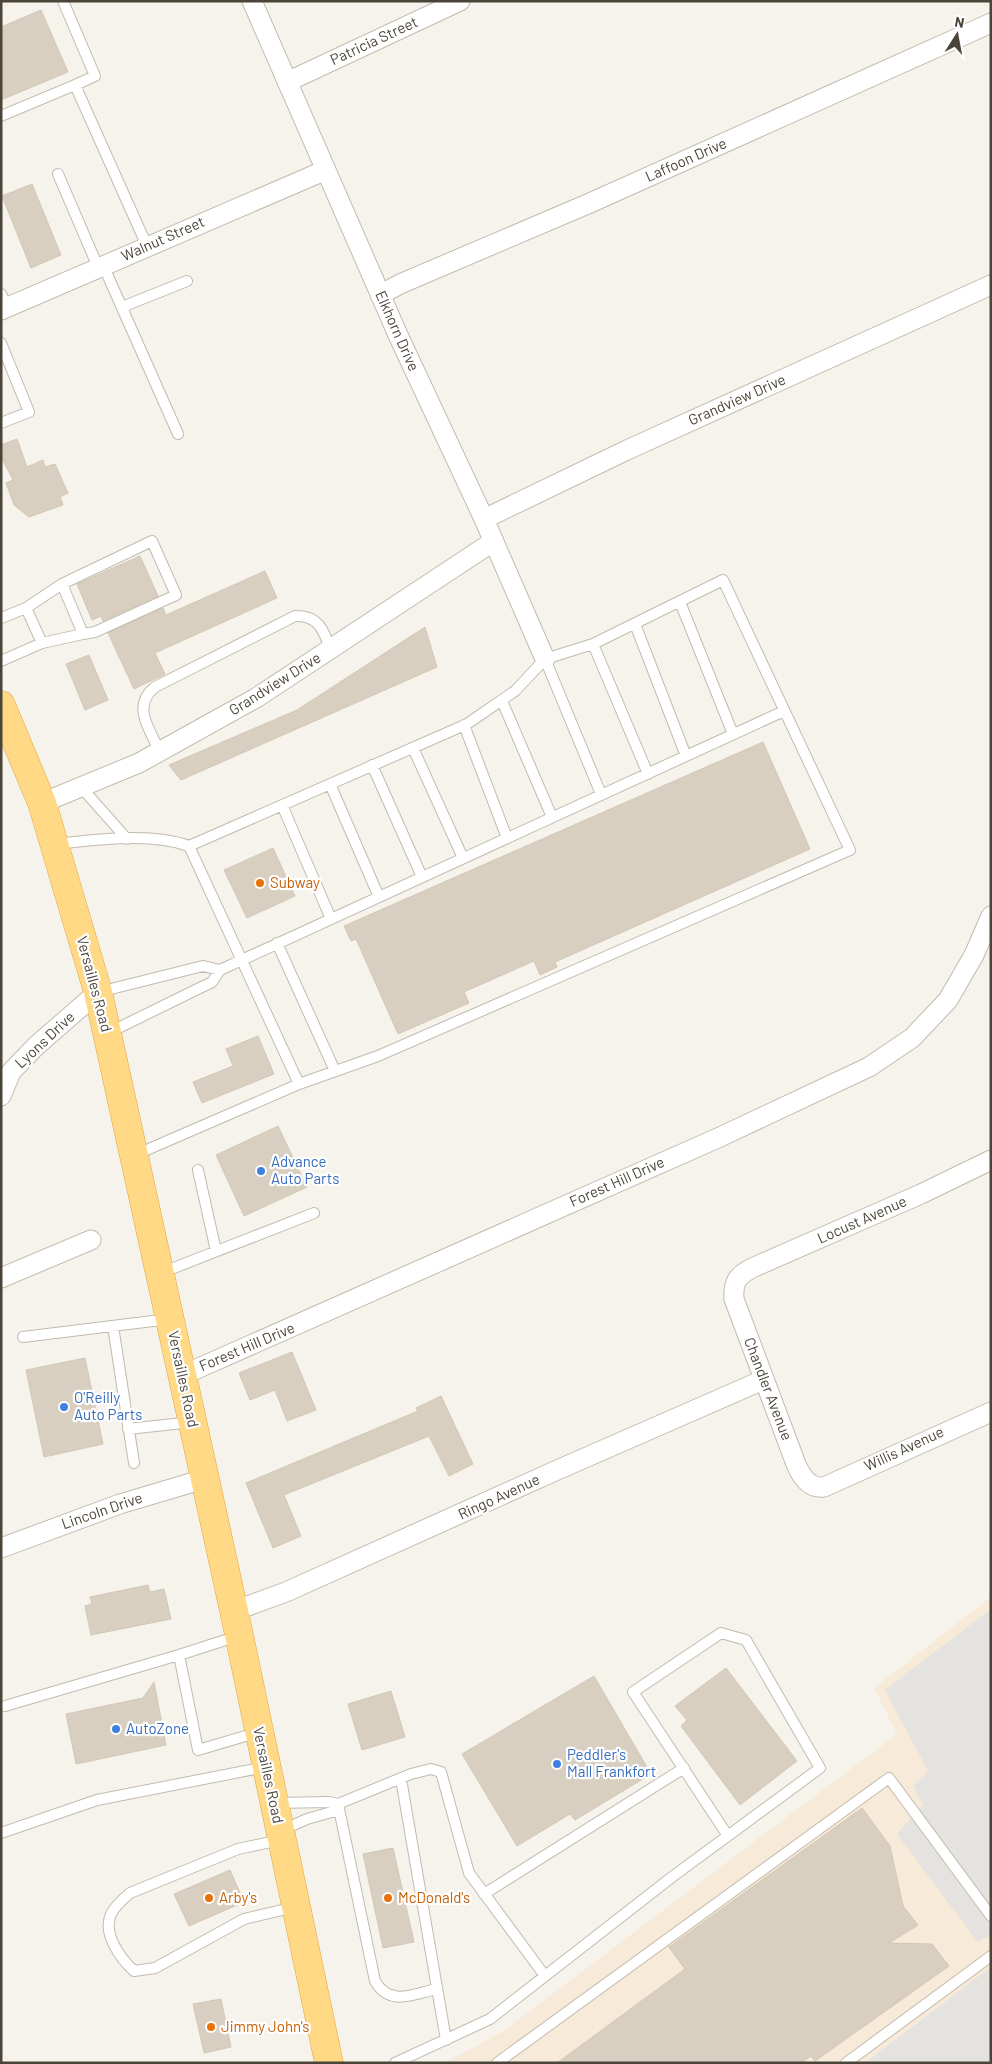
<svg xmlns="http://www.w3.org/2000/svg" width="992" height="2064" viewBox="0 0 992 2064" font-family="Barlow,sans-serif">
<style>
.commercial{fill:#f7ead8}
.parking{fill:#e5e3e0}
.building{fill:#d8cfc1;stroke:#d3c7b4}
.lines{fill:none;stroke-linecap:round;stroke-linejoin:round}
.service-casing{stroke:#c2bbae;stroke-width:12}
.minor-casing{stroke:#c2bbae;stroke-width:21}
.trunk-casing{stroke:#e0a43c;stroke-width:29}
.service{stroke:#fff;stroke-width:10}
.minor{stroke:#fff;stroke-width:19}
.trunk{stroke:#ffd985;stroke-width:28}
.food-dot{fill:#e8710a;stroke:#fff;stroke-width:2}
.shop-dot{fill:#3f7fe0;stroke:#fff;stroke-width:2}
.labels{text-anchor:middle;stroke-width:4.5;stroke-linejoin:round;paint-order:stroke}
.street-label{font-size:15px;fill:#4b4439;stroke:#fff}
.food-label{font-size:15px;fill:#c56008;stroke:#fff;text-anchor:start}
.shop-label{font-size:15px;fill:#366cbe;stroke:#fff;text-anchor:start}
</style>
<rect width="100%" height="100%" fill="#f6f3ec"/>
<path class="commercial" d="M 991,1597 L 991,2063 L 444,2063 L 502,2032 L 897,1734 L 874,1688 Z"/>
<path class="parking" d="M 991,1609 L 991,1935 L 978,1942 L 897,1834 L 923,1805 L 913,1786 L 928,1771 L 885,1690 Z
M 988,1969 L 991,1972 L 991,2063 L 865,2063 Z"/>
<path class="building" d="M 41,10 L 68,72 L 1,100 L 1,27 Z
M 32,184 L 61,255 L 31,268 L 2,196 Z
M 17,439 L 27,467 L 43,460 L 45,467 L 55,464 L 68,493 L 60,497 L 63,505 L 29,517 L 14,505 L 6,483 L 13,480 L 1,457 L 1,445 Z
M 140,556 L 158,596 L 103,621 L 101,616 L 92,620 L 77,584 Z
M 265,571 L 277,598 L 155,653 L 165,674 L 134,689 L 108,633 L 163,608 L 166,615 Z
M 425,627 L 437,667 L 181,780 L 169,765 L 297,710 Z
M 89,655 L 108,700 L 85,710 L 66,664 Z
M 763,742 L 810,849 L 555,962 L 557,967 L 540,975 L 534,961 L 464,992 L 469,1003 L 398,1034 L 356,939 L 351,941 L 344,926 Z
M 273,848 L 295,896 L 247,918 L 224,870 Z
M 258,1036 L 274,1074 L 202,1103 L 193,1082 L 233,1066 L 226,1049 Z
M 278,1126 L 307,1187 L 244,1216 L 216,1155 Z
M 292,1352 L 316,1410 L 287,1421 L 275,1390 L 250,1400 L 239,1373 Z
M 85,1358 L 103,1444 L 44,1457 L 26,1370 Z
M 441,1396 L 473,1464 L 449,1476 L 429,1436 L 284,1495 L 301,1536 L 273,1548 L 246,1483 L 418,1411 L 416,1408 Z
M 148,1585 L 150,1592 L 164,1589 L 171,1619 L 91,1635 L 85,1606 L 92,1604 L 90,1597 Z
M 726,1668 L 797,1761 L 740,1805 L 681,1726 L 687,1720 L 675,1706 Z
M 594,1676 L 651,1774 L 575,1820 L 570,1814 L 517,1846 L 462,1754 Z
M 154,1682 L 166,1745 L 76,1764 L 66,1714 L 143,1698 Z
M 391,1691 L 405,1737 L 362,1750 L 348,1704 Z
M 862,1808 L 890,1846 L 903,1906 L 918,1925 L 889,1943 L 932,1944 L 949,1966 L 815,2061 L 811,2056 L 801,2063 L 557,2063 L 685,1969 L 669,1947 Z
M 393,1848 L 414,1942 L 383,1948 L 363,1854 Z
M 230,1870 L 244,1902 L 189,1926 L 174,1894 Z
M 221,1999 L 231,2047 L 204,2053 L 193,2004 Z"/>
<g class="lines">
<defs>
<path id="service" d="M 63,1 L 95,76 L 75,85 L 147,246
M 1,116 L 75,85
M 58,174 L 98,267
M 103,265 L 178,434
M 1,294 L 7,307
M 122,307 L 187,281
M 1,343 L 29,412 L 1,423
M 62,584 L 152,541 L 176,595 L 95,632 L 83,634
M 680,602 L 733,734
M 26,608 L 62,584 L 83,634 L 42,643
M 1,618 L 26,608 L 42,643 L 1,661
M 635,624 L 686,756
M 593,644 L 648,774
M 545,659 L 601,794
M 502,701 L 552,817
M 464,725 L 507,838
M 413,748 L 463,858
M 160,752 C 150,730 131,706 155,687 L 295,616 C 318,615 324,630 330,649
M 372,765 L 422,877
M 330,784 L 379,897
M 81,787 L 127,839
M 282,805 L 331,919
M 56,844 C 96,840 150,832 189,846 L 299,1084 L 135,1155
M 189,846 L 467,724 L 515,691 L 545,659 L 593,644 L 723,580 L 850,850 L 378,1056 L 299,1084
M 277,943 L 335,1071
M 99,992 L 203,966 L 220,970
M 108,1033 L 212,982 L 220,970 L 784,711
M 198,1170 L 216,1251
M 161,1273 L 314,1213
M 113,1326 L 134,1463
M 23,1337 L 169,1319
M 128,1429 L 192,1422
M 238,1636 L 179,1655 L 198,1750 L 259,1732
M 5,1706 L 179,1655
M 401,1779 L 446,2040
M 275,1803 L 329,1802 L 338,1804 L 411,1774 L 431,1769 L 441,1772 L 469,1873 L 545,1976
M 338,1804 L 375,1981 C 390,2007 413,1994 437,1989
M 280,1831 L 307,1819 L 335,1811 L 338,1804
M 1,1833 L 97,1800 L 265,1767
M 280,1840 L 238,1849 L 130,1893 C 123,1899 115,1906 111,1914 C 102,1934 121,1959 134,1971 L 155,1968 L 244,1919 L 295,1907
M 484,1894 L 684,1768
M 395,2063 L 490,2019 L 672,1877 L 820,1768 L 746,1640 L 721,1633 L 633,1692 L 728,1836
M 497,2063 L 889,1778 L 991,1916
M 846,2063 L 991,1956"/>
<path id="minor" d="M 252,1 L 398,335 L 484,519 L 545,659
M 287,82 L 460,1
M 380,295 L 400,284 L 590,203 L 991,23
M 1,310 L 326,170
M 484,519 L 627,450 L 991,285
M 42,803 L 139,763 L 256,698 L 494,541
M 1,1096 L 11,1072 L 36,1046 L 98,992
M 991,1160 L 921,1194 L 752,1268 C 737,1276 733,1282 734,1299 L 796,1464 C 801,1476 809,1489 824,1487 L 991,1412
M 1,1278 L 91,1240
M 183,1375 L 720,1137 L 869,1067 L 912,1038 L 948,1000 L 974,955 L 991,916
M 1,1548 L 120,1504 L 204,1479
M 234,1611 L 286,1592 L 555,1471 L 763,1380"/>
<path id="trunk" d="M 1,705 L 42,803 L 98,992 L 234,1611 L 329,2063"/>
</defs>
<use href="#service" class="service-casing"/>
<use href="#minor" class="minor-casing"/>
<use href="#trunk" class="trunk-casing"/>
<use href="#service" class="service"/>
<use href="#minor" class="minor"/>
<use href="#trunk" class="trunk"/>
</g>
<g class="food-dot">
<circle cx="260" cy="883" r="5"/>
<circle cx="209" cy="1898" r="5"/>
<circle cx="388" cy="1898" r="5"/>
<circle cx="211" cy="2027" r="5"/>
</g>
<g class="shop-dot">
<circle cx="261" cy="1171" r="5"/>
<circle cx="64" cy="1407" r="5"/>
<circle cx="116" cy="1729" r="5"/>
<circle cx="557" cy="1764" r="5"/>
</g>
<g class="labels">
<g class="street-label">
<text transform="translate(374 41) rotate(-25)" y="5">Patricia Street</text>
<text transform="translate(686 160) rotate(-24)" y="5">Laffoon Drive</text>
<text transform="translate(163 239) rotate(-24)" y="5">Walnut Street</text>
<text transform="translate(397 331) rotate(66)" y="5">Elkhorn Drive</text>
<text transform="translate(737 400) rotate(-24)" y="5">Grandview Drive</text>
<text transform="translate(275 684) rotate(-32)" y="5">Grandview Drive</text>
<text transform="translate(94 984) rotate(75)" y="5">Versailles Road</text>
<text transform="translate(45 1040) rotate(-43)" y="5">Lyons Drive</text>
<text transform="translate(617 1182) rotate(-24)" y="5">Forest Hill Drive</text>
<text transform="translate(862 1220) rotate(-24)" y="5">Locust Avenue</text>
<text transform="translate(247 1347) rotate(-23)" y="5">Forest Hill Drive</text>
<text transform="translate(183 1379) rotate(78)" y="5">Versailles Road</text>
<text transform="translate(768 1389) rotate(69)" y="5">Chandler Avenue</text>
<text transform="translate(904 1449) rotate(-25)" y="5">Willis Avenue</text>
<text transform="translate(499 1497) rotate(-25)" y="5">Ringo Avenue</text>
<text transform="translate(102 1511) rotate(-19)" y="5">Lincoln Drive</text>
<text transform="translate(268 1775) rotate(78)" y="5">Versailles Road</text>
</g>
<g class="food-label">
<text x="270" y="888">Subway</text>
<text x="219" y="1903">Arby's</text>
<text x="398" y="1903">McDonald's</text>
<text x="221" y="2032">Jimmy John's</text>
</g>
<g class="shop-label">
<text x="271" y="1167">Advance<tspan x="271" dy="17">Auto Parts</tspan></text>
<text x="74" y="1403">O'Reilly<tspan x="74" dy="17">Auto Parts</tspan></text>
<text x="126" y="1734">AutoZone</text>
<text x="567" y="1760">Peddler's<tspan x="567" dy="17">Mall Frankfort</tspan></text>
</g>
</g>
<rect width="992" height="2064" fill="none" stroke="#4b4439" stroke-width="5"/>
<g transform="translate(957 35) rotate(11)" stroke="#ffffff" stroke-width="4" paint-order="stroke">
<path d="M0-4L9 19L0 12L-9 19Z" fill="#4b4439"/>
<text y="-8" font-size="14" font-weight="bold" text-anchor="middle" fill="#4b4439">N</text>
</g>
</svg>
